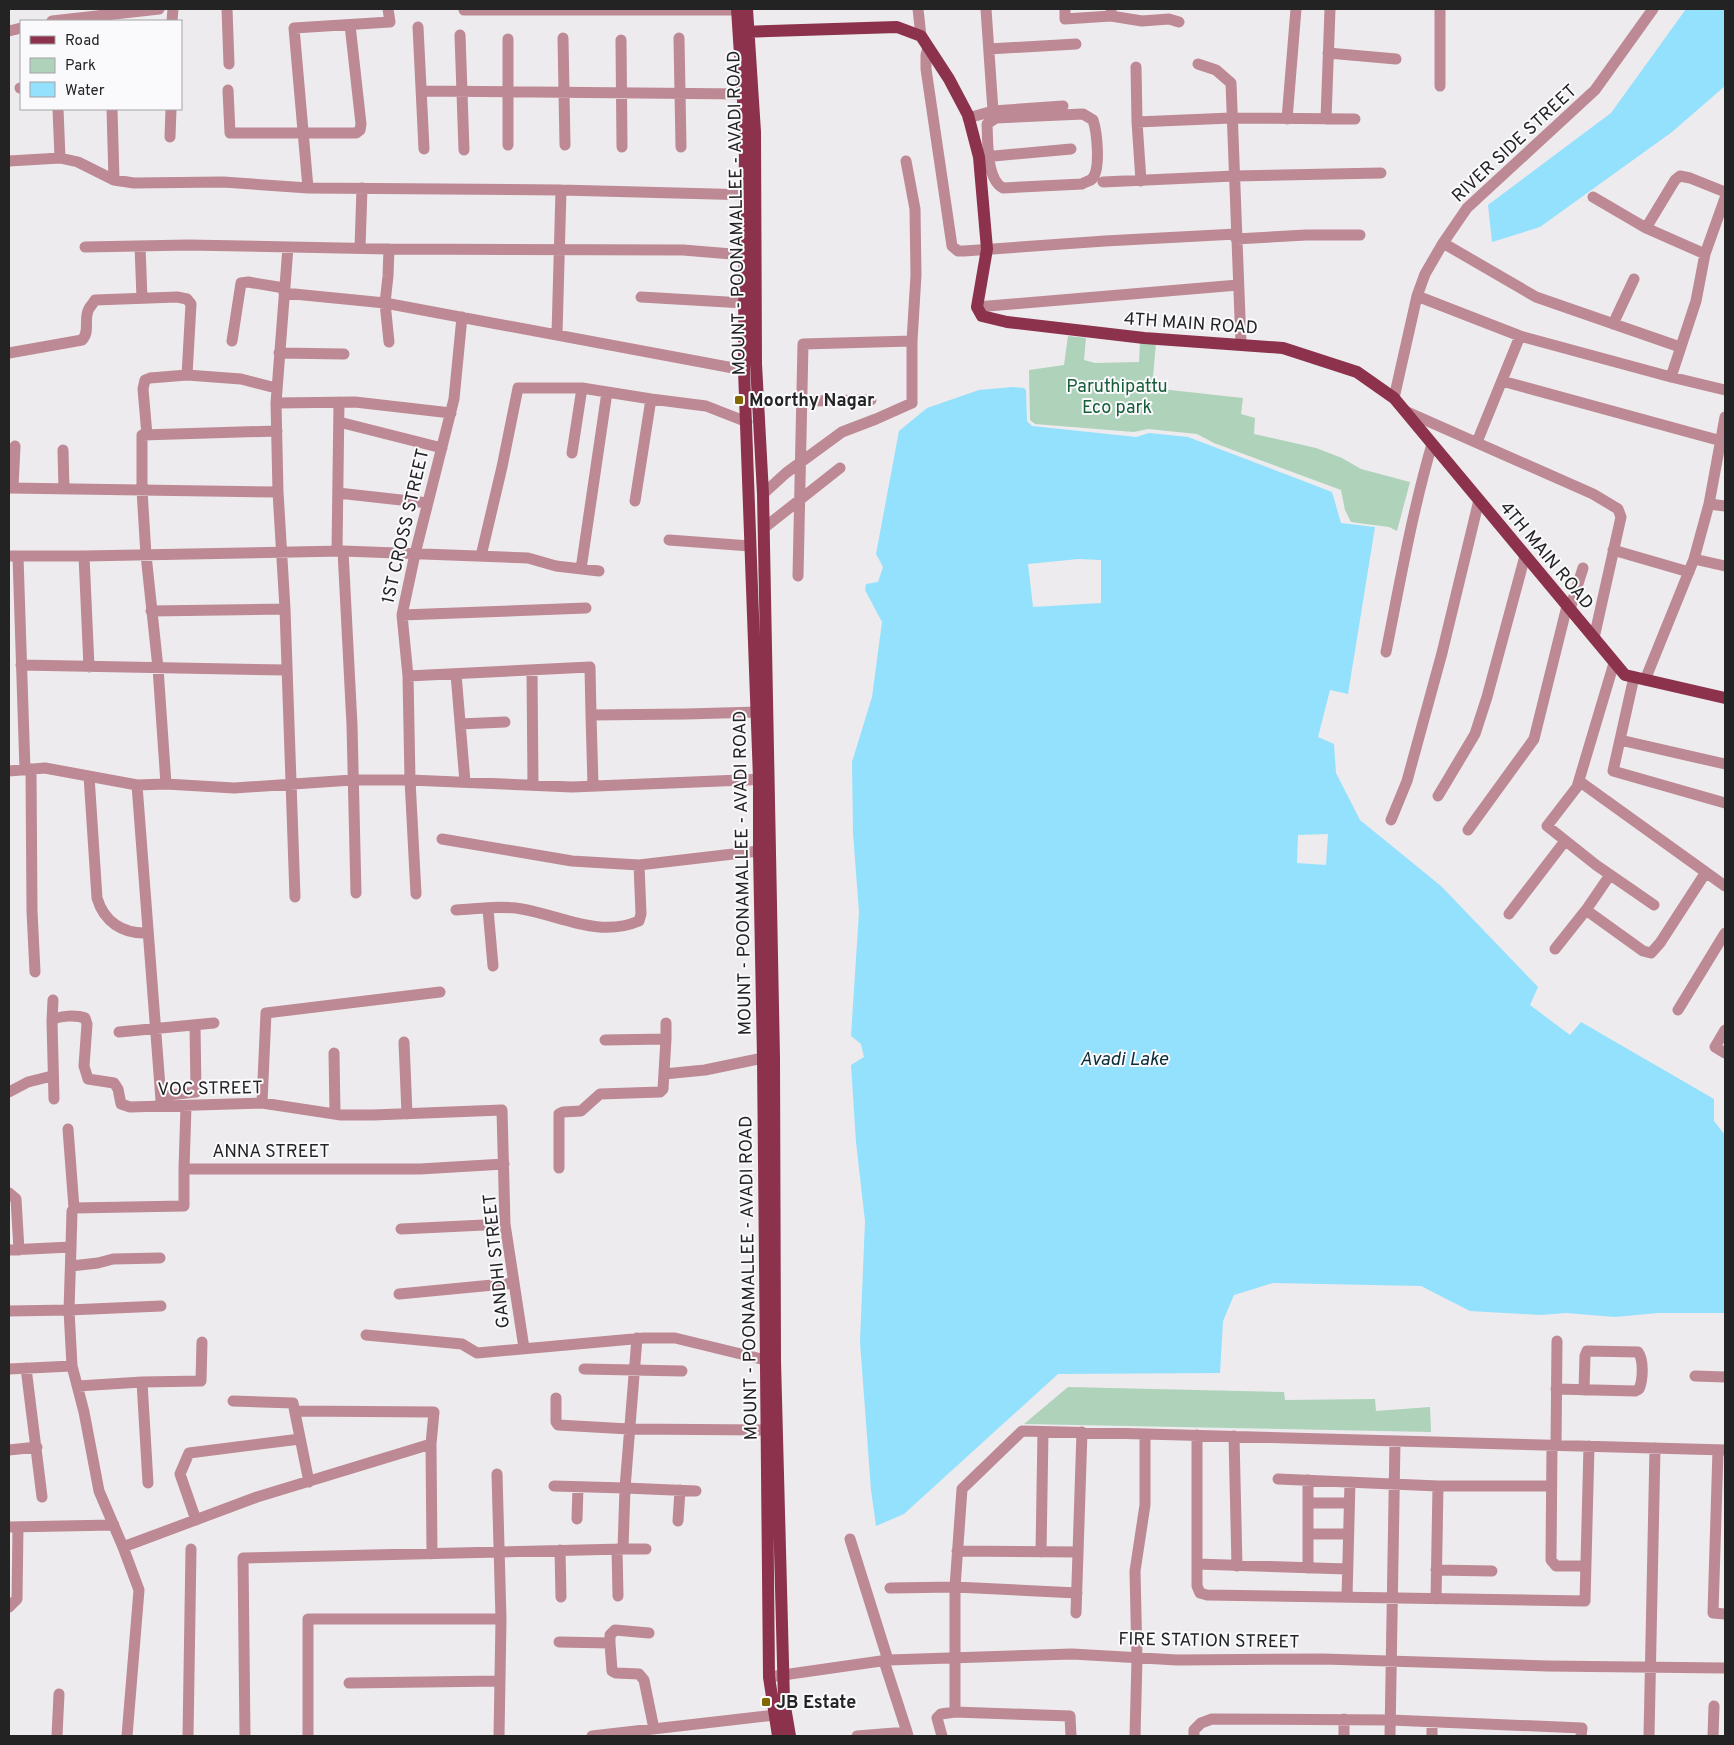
<svg xmlns="http://www.w3.org/2000/svg" width="1734" height="1745" viewBox="0 0 1734 1745" font-family="Overpass,sans-serif">
<style>
.green{fill:#aed3ba}
.water{fill:#93e1fd;fill-rule:evenodd}
.lines{fill:none;stroke-linecap:round;stroke-linejoin:round}
.minor{stroke:#bd8994;stroke-width:11}
.major{stroke:#8c324d;stroke-width:12}
.poi-dot{fill:#836801;stroke:#faf9fb;stroke-width:2}
.labels{text-anchor:middle;stroke-width:4;stroke-linejoin:round;paint-order:stroke}
.street-label{font-size:18px;fill:#242324;stroke:#faf9fb}
.park-label{font-size:18px;fill:#155e39;stroke:#faf9fb}
.poi-label{font-size:18px;font-weight:bold;fill:#242324;stroke:#faf9fb;text-anchor:start}
.water-label{font-size:19px;font-style:italic;fill:#072e3a;stroke:#faf9fb}
</style>
<rect width="100%" height="100%" fill="#edebee"/>
<path class="green" d="M 1068,336 L 1086,338 L 1084,360 L 1095,363 L 1139,362 L 1140,342 L 1156,343 L 1152,388 L 1243,398 L 1241,414 L 1255,418 L 1254,434 L 1316,448 L 1342,458 L 1361,469 L 1410,482 L 1397,531 L 1389,527 L 1351,522 L 1345,510 L 1341,490 L 1214,443 L 1197,434 L 1148,429 L 1134,432 L 1035,424 L 1030,420 L 1029,370 L 1064,365 Z
M 1068,1387 L 1284,1392 L 1285,1400 L 1375,1399 L 1376,1411 L 1430,1407 L 1431,1432 L 1024,1424 Z"/>
<path class="water" d="M 1686,9 L 1725,9 L 1725,86 L 1672,132 L 1540,227 L 1492,242 L 1488,205 L 1611,113 Z
M 1013,387 L 1024,388 L 1026,390 L 1027,421 L 1032,426 L 1136,437 L 1149,433 L 1188,437 L 1332,492 L 1341,523 L 1375,527 L 1348,694 L 1330,690 L 1318,737 L 1334,744 L 1336,773 L 1360,820 L 1441,886 L 1538,987 L 1530,1005 L 1570,1035 L 1581,1022 L 1714,1099 L 1714,1121 L 1725,1135 L 1725,1313 L 1658,1313 L 1615,1317 L 1566,1313 L 1541,1315 L 1470,1311 L 1421,1286 L 1273,1283 L 1234,1295 L 1223,1321 L 1220,1373 L 1058,1374 L 904,1514 L 876,1526 L 871,1490 L 860,1342 L 865,1221 L 856,1142 L 851,1065 L 864,1057 L 861,1044 L 851,1036 L 859,912 L 853,833 L 852,762 L 872,697 L 882,622 L 865,590 L 866,584 L 878,582 L 883,567 L 876,554 L 899,431 L 927,408 L 979,390 ZM 1078,559 L 1101,560 L 1101,603 L 1033,607 L 1028,564 ZM 1328,834 L 1326,865 L 1297,863 L 1298,835 Z"/>
<g class="lines">
<path class="minor" d="M 227,9 L 229,64
M 918,9 L 921,36
M 986,9 L 993,111
M 1065,9 L 1065,19 L 1111,16
M 1111,9 L 1111,16 L 1142,21 L 1169,19 L 1179,22
M 1440,9 L 1440,86
M 464,10 L 737,10
M 52,21 L 159,9
M 172,21 L 173,9
M 418,27 L 424,149
M 9,31 L 21,28
M 460,35 L 464,150
M 563,38 L 565,145
M 679,38 L 681,147
M 508,39 L 508,145
M 621,40 L 622,147
M 928,47 L 926,55 L 926,69 L 952,246 L 958,251 L 964,251 L 1105,241 L 1236,234
M 989,49 L 1076,44
M 1328,53 L 1396,59
M 1198,64 L 1216,70 L 1231,83 L 1241,344
M 1136,67 L 1137,122 L 1141,181
M 20,88 L 21,88
M 228,90 L 230,133 L 356,133 L 360,130 L 361,124 L 350,25
M 422,91 L 742,94
M 58,109 L 60,158
M 112,109 L 114,180
M 1083,114 L 1093,120 C 1097,132 1101,170 1092,179 C 1090,181 1085,182 1082,184 L 1003,188 C 986,179 988,142 987,124 L 996,118 Z
M 968,118 L 993,111 L 1063,106
M 1287,119 L 1296,9
M 1326,119 L 1330,9
M 1137,122 L 1231,118 L 1355,119
M 170,137 L 171,109
M 983,157 L 1071,149
M 9,161 L 60,158 L 78,162 L 114,180 L 134,183 L 223,182 L 308,188 L 561,190 L 752,195
M 1103,182 L 1234,176 L 1381,173
M 308,188 L 294,28 L 390,22 L 388,9
M 1593,197 L 1646,228 L 1705,254
M 1646,228 L 1675,180 L 1680,176 L 1690,178 L 1725,192
M 1236,239 L 1306,235 L 1360,235
M 1443,243 L 1536,297 L 1680,347
M 140,246 L 142,298
M 85,247 L 188,245 L 389,249 L 683,250 L 744,255
M 288,247 L 276,403 L 278,492 L 285,609 L 295,897
M 360,248 L 362,188
M 389,249 L 388,276 L 385,303 L 744,370
M 284,293 L 385,303 L 389,342
M 1417,296 L 1520,336 L 1671,377 L 1725,390
M 641,297 L 744,303
M 977,307 L 1238,285
M 1613,324 L 1634,279
M 557,334 L 561,190
M 232,341 L 241,283 L 248,282 L 284,288
M 9,353 L 82,340 C 90,332 84,321 88,311 C 89,307 93,304 95,300 L 177,297 L 187,299 L 191,304 L 187,375
M 279,353 L 344,354
M 1671,377 L 1696,301 L 1705,254 L 1725,198
M 1502,381 L 1725,442
M 1394,398 L 1417,296 L 1425,274 L 1443,243 L 1467,208 L 1595,90 L 1653,9
M 802,401 L 871,400
M 276,403 L 355,402 L 451,413
M 1405,411 L 1593,494 L 1618,509 L 1621,517 L 1594,638
M 339,422 L 442,448
M 147,435 L 143,389 L 145,380 L 150,378 L 187,375 L 241,379 L 276,388
M 1477,442 L 1520,336
M 63,450 L 64,489
M 572,453 L 582,388
M 9,488 L 278,492
M 13,488 L 15,446
M 338,493 L 428,503
M 763,494 L 786,473 L 842,432 L 876,419 L 912,403 L 912,341
M 635,501 L 651,399
M 1709,504 L 1725,506
M 764,528 L 840,468
M 669,540 L 750,546
M 1613,550 L 1689,572
M 337,551 L 339,402
M 343,551 L 352,725 L 356,893
M 9,556 L 84,556 L 343,551 L 528,558 L 556,566 L 599,571
M 84,556 L 89,667
M 481,556 L 502,467 L 518,388 L 582,388 L 651,399 L 706,406 L 747,422
M 18,557 L 25,770
M 1694,559 L 1725,566
M 581,569 L 607,392
M 798,576 L 803,344 L 912,341 L 916,275 L 915,209 L 906,161
M 1570,609 L 1583,568
M 151,611 L 285,609
M 402,615 L 586,608
M 1386,652 C 1400,582 1412,513 1432,444
M 1614,663 L 1577,787 L 1547,826 L 1596,865 L 1654,905
M 21,665 L 287,670
M 532,670 L 533,785
M 456,674 L 465,782
M 408,676 L 590,667 L 591,715
M 1634,677 L 1613,771 L 1725,803
M 1645,680 L 1694,559 L 1709,504 L 1725,417
M 460,724 L 505,722
M 1620,740 L 1725,764
M 31,769 L 32,911 L 35,972
M 9,771 L 45,768 L 137,785 L 166,784 L 234,788 L 352,780 L 410,780 L 572,787 L 767,779
M 89,776 L 97,898 C 104,922 123,934 147,933
M 1579,781 L 1725,886
M 166,784 L 158,668 L 146,555 L 142,490 L 142,435 L 277,431
M 137,785 L 161,1100
M 593,785 L 591,715 L 686,714 L 758,712
M 1438,796 L 1475,734 L 1487,697 L 1525,556
M 1391,820 L 1407,781 L 1442,653 L 1479,500
M 1468,830 L 1534,739 L 1567,606
M 442,839 L 572,861 L 639,865
M 416,894 L 410,780 L 408,676 L 402,615 L 415,554 L 454,399 L 462,317
M 488,909 L 493,966
M 456,910 C 477,909 502,905 522,909 C 562,916 599,938 639,921 L 641,914 L 639,865 L 759,851
M 1586,910 L 1643,951 L 1651,953 L 1660,943 L 1706,872
M 1509,914 L 1565,841
M 1555,949 L 1586,910 L 1610,875
M 1678,1010 L 1725,933
M 52,1021 L 53,1000
M 1725,1030 L 1715,1047 L 1725,1053
M 119,1032 L 214,1023
M 666,1039 L 666,1023
M 404,1042 L 407,1114
M 334,1053 L 335,1114
M 664,1074 L 705,1070 L 763,1058
M 9,1092 L 28,1082 L 52,1076
M 54,1099 L 52,1021 C 58,1015 77,1015 85,1018 L 87,1024 L 84,1066 L 88,1079 L 114,1083 L 118,1089 L 121,1104 L 130,1107 L 262,1103 L 341,1115 L 373,1115 L 502,1110 L 505,1224 L 524,1348
M 262,1103 L 266,1013 L 440,992
M 160,1105 L 161,1100 L 169,1095 L 196,1092 L 195,1025
M 559,1168 L 559,1114 L 563,1112 L 581,1111 L 600,1094 L 660,1092 L 663,1089 L 666,1039 L 605,1040
M 184,1169 L 186,1106
M 9,1193 L 16,1199 L 19,1250
M 74,1208 L 184,1206 L 184,1169 L 420,1169 L 504,1164
M 401,1229 L 505,1224
M 9,1250 L 71,1247 L 72,1211 L 74,1208 L 68,1129
M 71,1266 L 98,1263 L 113,1259 L 160,1258
M 399,1294 L 514,1283
M 9,1311 L 69,1310 L 71,1247
M 366,1335 L 462,1344 L 477,1353 L 644,1338 L 675,1338 L 774,1362
M 72,1366 L 84,1412 L 99,1491 L 123,1547 L 139,1590 L 127,1736
M 26,1368 L 42,1497
M 9,1369 L 72,1366 L 69,1310 L 161,1306
M 584,1369 L 682,1371
M 1695,1376 L 1725,1377
M 142,1382 L 148,1483
M 78,1386 L 142,1382 L 201,1381 L 202,1342
M 1556,1389 L 1635,1391 L 1639,1389 C 1643,1380 1644,1360 1638,1352 L 1587,1351 L 1585,1356 L 1584,1390
M 556,1398 L 556,1422 L 558,1425 L 629,1429 L 767,1430
M 233,1401 L 293,1403 L 309,1482
M 295,1411 L 434,1412 L 431,1444
M 1197,1435 L 1197,1586 L 1200,1593 L 1207,1595 L 1585,1601 L 1589,1446
M 1234,1436 L 1237,1566
M 1552,1445 L 1551,1560 L 1556,1566 L 1586,1566
M 1556,1445 L 1557,1341
M 9,1450 L 37,1447
M 1718,1450 L 1713,1613 L 1725,1614
M 497,1474 L 501,1619
M 1278,1479 L 1438,1486 L 1551,1486
M 1308,1480 L 1308,1568
M 554,1486 L 625,1488 L 637,1338
M 1308,1503 L 1349,1503
M 577,1519 L 578,1487
M 196,1520 L 180,1474 L 189,1453 L 300,1439
M 678,1521 L 680,1490
M 9,1527 L 114,1525
M 1308,1534 L 1348,1534
M 850,1539 L 888,1660
M 123,1547 L 257,1497 L 431,1444 L 432,1554
M 617,1549 L 618,1596
M 623,1549 L 646,1549
M 560,1550 L 561,1597
M 957,1551 L 1078,1552
M 1041,1552 L 1043,1432
M 1197,1564 L 1347,1569
M 1436,1570 L 1492,1571
M 890,1588 L 955,1587 L 1077,1593
M 1347,1597 L 1350,1482
M 1436,1599 L 1438,1486
M 9,1607 L 17,1599 L 18,1527
M 1076,1613 L 1082,1432
M 559,1642 L 610,1643 L 612,1671 L 616,1673 L 639,1674 L 644,1680 L 654,1729
M 610,1643 L 610,1635 L 615,1630 L 649,1633
M 884,1661 L 907,1732
M 769,1677 L 888,1660 L 1072,1654 L 1177,1660 L 1323,1659 L 1547,1666 L 1725,1668
M 349,1683 L 500,1681
M 57,1736 L 59,1694
M 188,1736 L 191,1549
M 245,1736 L 243,1558 L 623,1549 L 625,1488 L 696,1491
M 308,1736 L 308,1619 L 501,1619 L 499,1736
M 592,1736 L 784,1714
M 857,1736 L 907,1732 L 908,1736
M 942,1736 L 937,1718 L 941,1714 L 955,1712
M 1071,1736 L 1070,1716 L 955,1712 L 955,1587 L 962,1489 L 1022,1431 L 1145,1434
M 1135,1736 L 1137,1659 L 1135,1571 L 1145,1505 L 1145,1434 L 1725,1450
M 1194,1736 L 1194,1730 L 1201,1723 L 1212,1719 L 1391,1720 L 1582,1728 L 1581,1736
M 1344,1736 L 1344,1719
M 1390,1736 L 1395,1441
M 1432,1736 L 1432,1722
M 1649,1736 L 1655,1448
M 1713,1736 L 1714,1706"/>
<path class="major" d="M 737,9 L 745,131 L 744,370 L 759,779 L 759,851 L 763,1058 L 769,1677 L 778,1736
M 747,9 L 755,132 L 756,364 L 763,494 L 774,1058 L 775,1361 L 784,1701 L 790,1736
M 742,32 L 897,27 L 921,36 L 949,79 L 968,115 L 979,157 L 987,249 L 977,307 L 982,316 L 1007,322 L 1144,338 L 1283,348 L 1357,372 L 1394,398 L 1625,675 L 1725,698"/>
</g>
<g class="poi-dot">
<rect x="734" y="395" width="10" height="10" rx="2.5"/>
<rect x="761" y="1697" width="10" height="10" rx="2.5"/>
</g>
<g class="labels">
<g class="street-label">
<text transform="translate(1514 143) rotate(-43)" y="6">RIVER SIDE STREET</text>
<text transform="translate(736 213) rotate(-91)" y="6">MOUNT - POONAMALLEE - AVADI ROAD</text>
<text transform="translate(1191 323) rotate(4)" y="6">4TH MAIN ROAD</text>
<text transform="translate(405 526) rotate(-77)" y="6">1ST CROSS STREET</text>
<text transform="translate(1547 555) rotate(50)" y="6">4TH MAIN ROAD</text>
<text transform="translate(742 873) rotate(-91)" y="6">MOUNT - POONAMALLEE - AVADI ROAD</text>
<text transform="translate(210 1088) rotate(-1)" y="6">VOC STREET</text>
<text x="271" y="1157">ANNA STREET</text>
<text transform="translate(496 1261) rotate(-96)" y="6">GANDHI STREET</text>
<text transform="translate(748 1278) rotate(-91)" y="6">MOUNT - POONAMALLEE - AVADI ROAD</text>
<text transform="translate(1209 1640) rotate(1)" y="6">FIRE STATION STREET</text>
</g>
<g class="park-label">
<text x="1117" y="392">Paruthipattu<tspan x="1117" dy="21">Eco park</tspan></text>
</g>
<g class="poi-label">
<text x="749" y="406">Moorthy Nagar</text>
<text x="776" y="1708">JB Estate</text>
</g>
<g class="water-label">
<text x="1124" y="1065">Avadi Lake</text>
</g>
</g>
<rect width="1734" height="1745" fill="none" stroke="#242324" stroke-width="20"/>
<rect x="20" y="20" width="162" height="90" fill="#faf9fb" stroke="#a4a3a5"/>
<rect x="30" y="36" width="25" height="8" fill="#8c324d" stroke="#a4a3a5"/>
<text x="65" y="45" font-size="15" fill="#242324">Road</text>
<rect x="30" y="58" width="25" height="15" fill="#aed3ba" stroke="#a4a3a5"/>
<text x="65" y="70" font-size="15" fill="#242324">Park</text>
<rect x="30" y="82" width="25" height="15" fill="#93e1fd" stroke="#a4a3a5"/>
<text x="65" y="95" font-size="15" fill="#242324">Water</text>
</svg>
